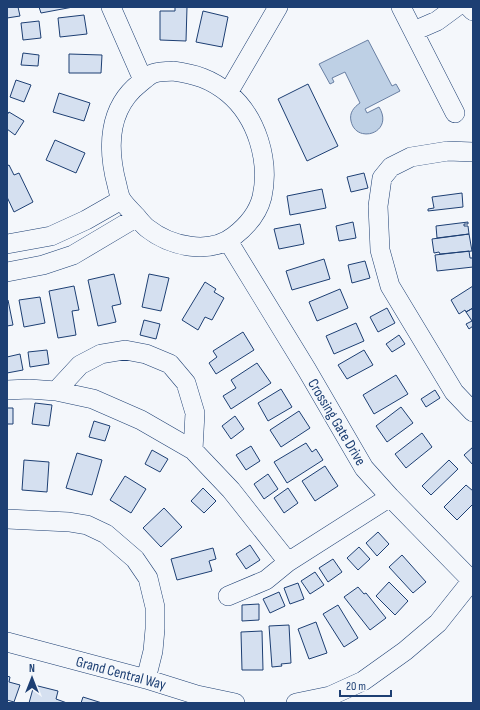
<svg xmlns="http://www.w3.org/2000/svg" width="480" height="710" viewBox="0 0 480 710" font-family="'Sofia Sans Condensed',sans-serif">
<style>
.water{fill:#bed0e5;stroke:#687fa3}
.building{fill:#d5e0f0;stroke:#1d3f73}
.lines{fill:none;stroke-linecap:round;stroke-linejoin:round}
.minor-casing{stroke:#1d3f73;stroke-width:20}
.minor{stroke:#f4f7fb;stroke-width:19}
.labels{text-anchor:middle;stroke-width:3;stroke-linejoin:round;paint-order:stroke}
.street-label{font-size:15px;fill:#1d3f73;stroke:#f4f7fb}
</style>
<rect width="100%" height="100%" fill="#f4f7fb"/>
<path class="water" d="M 368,40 L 392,86 L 396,84 L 400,91 L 365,109 L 367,113 L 379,107 C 395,133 356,145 351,121 C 349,113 354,107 360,103 L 345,72 L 332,78 L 334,82 L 330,84 L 319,64 Z"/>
<path class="building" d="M 7,7 L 18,7 L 20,16 L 7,18 Z
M 39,7 L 73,7 L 41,13 Z
M 175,7 L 187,7 L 186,41 L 160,40 L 160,11 L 175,11 Z
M 203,11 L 228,17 L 222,47 L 196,42 Z
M 84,15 L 87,34 L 60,37 L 58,18 Z
M 39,21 L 41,38 L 23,40 L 21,23 Z
M 23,53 L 39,55 L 38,66 L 21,65 Z
M 69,54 L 102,55 L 101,73 L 69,73 Z
M 16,80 L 31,85 L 24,102 L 10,97 Z
M 308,84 L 338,146 L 307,161 L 278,99 Z
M 59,93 L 90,103 L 84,121 L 53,112 Z
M 9,112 L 24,121 L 15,135 L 7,129 L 7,115 Z
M 55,140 L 85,153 L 76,173 L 46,160 Z
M 9,165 L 14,175 L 19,173 L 33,202 L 14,212 L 7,197 L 7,166 Z
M 364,173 L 368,188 L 351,192 L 347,177 Z
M 322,189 L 326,208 L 290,215 L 287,196 Z
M 462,193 L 463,207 L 428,211 L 428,209 L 434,208 L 432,197 Z
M 353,222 L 356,238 L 339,241 L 336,226 Z
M 468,222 L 468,224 L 464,224 L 464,226 L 468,226 L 469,234 L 437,238 L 436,226 Z
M 300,224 L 304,244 L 279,249 L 274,229 Z
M 469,234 L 472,251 L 440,254 L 439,252 L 434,253 L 432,239 Z
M 469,251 L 470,258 L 473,258 L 473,267 L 437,271 L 435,255 Z
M 324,259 L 330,279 L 292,290 L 286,271 Z
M 365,261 L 370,278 L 352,283 L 348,265 Z
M 114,274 L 121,304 L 112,306 L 116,322 L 98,326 L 88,280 Z
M 149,274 L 169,278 L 161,311 L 142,307 Z
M 205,282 L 216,289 L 214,292 L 224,298 L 212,320 L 205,317 L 198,330 L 182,320 Z
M 74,286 L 79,310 L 72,311 L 76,335 L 58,338 L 49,291 Z
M 473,286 L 473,308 L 466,312 L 465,310 L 459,314 L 451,300 Z
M 340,289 L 348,308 L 317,321 L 309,302 Z
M 40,297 L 45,323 L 24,327 L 19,300 Z
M 7,300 L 8,300 L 13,325 L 7,326 Z
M 387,308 L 395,323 L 378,332 L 370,317 Z
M 473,308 L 473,326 L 469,329 L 466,324 L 472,321 L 466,312 Z
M 144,320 L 160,324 L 156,339 L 140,335 Z
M 356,323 L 364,341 L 334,354 L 326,336 Z
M 243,332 L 254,350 L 216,374 L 209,363 L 217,357 L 213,351 Z
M 399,335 L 405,344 L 392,352 L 386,344 Z
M 47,350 L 49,364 L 30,367 L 28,352 Z
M 364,350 L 373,365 L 347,379 L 338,365 Z
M 20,354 L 23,370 L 7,373 L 7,357 Z
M 257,363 L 271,383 L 231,409 L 223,396 L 236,388 L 231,380 Z
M 396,375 L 408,394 L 374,414 L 363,395 Z
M 281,389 L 292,407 L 268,421 L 258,403 Z
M 435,390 L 440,398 L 426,407 L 421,399 Z
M 35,403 L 52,405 L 49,426 L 32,424 Z
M 401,407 L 413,423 L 387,442 L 376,426 Z
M 7,408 L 13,408 L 13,424 L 7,424 Z
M 299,411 L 310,428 L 281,447 L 270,430 Z
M 235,416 L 244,429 L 231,439 L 222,426 Z
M 94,421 L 110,426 L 105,441 L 89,437 Z
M 422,433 L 432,447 L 406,468 L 395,454 Z
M 306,443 L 312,452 L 316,449 L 323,460 L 287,483 L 274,462 Z
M 251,446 L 260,461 L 246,470 L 236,455 Z
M 473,447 L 473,465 L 464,455 Z
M 152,450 L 168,459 L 160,472 L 145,464 Z
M 77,453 L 102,460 L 92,495 L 66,488 Z
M 24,460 L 49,462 L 47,492 L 22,490 Z
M 449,460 L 458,469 L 431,495 L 422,486 Z
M 325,466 L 338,486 L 315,501 L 302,481 Z
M 268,474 L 278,489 L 264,499 L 254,484 Z
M 125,476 L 146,489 L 131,513 L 110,500 Z
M 466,485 L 473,491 L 473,504 L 457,520 L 444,507 Z
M 203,488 L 216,501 L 204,513 L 191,501 Z
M 288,488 L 298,503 L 284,513 L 274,498 Z
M 164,508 L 182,527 L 161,547 L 143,528 Z
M 378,532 L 389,544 L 377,556 L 366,543 Z
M 250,545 L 260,560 L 246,569 L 236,554 Z
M 359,547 L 370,559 L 358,570 L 347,558 Z
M 213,548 L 216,559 L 209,561 L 212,571 L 177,580 L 171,559 Z
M 402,555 L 426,582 L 413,593 L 389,567 Z
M 333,559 L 342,572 L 328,582 L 319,568 Z
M 315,572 L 324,585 L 310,594 L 301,581 Z
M 389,582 L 408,601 L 395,615 L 376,596 Z
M 298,583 L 304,599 L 290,604 L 284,588 Z
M 358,587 L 364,594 L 366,593 L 386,618 L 370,630 L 344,597 Z
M 279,592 L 285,606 L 270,613 L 263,599 Z
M 259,604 L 259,620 L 242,621 L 242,605 Z
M 338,605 L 358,638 L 344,647 L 323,614 Z
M 316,622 L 327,653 L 309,659 L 298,629 Z
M 289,625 L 291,663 L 281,664 L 282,666 L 272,667 L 269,626 Z
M 262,631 L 263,670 L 242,670 L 241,632 Z
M 7,676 L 10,677 L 9,682 L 20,685 L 14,702 L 7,700 Z
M 34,685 L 58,691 L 56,699 L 67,703 L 29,703 Z
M 83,697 L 102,703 L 81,703 Z"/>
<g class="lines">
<defs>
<path id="minor" d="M 111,7 L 143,80
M 401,7 L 455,113
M 469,7 L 473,11
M 414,31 L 437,21 L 456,7
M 173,71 C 195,74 211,79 228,93 C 257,117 270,161 262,197 C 258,213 247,226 234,236 C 210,255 171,247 147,228 C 142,224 138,218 133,213 C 129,209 124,204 121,199 C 119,195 118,189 117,185 C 107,148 108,108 140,83 C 144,80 148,76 152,74 C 158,71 167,72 173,71 Z
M 228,93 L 278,7
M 473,152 L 448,151 L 411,157 L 391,167 L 382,178 L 378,206 L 380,250 L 390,286 L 454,392 L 473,412
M 228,241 L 307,370 L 364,468 L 390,497 L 473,582
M 7,244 L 51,236 L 86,220 L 121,200
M 7,272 L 43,265 L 73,255 L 137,217
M 7,390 L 29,389 L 56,391 L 93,399 L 141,420 L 193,450 L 231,490 L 288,562
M 56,391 L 80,365 L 101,354 L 125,350 L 146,354 L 170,364 L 186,383 L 195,413 L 193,450
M 7,519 L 69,522 L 87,525 L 106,534 L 135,559 L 148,578 L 155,607 L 155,629 L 153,651 L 146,679
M 228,596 L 266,580 L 288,562 L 390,497
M 7,642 L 146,679 L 197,695 L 235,703
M 296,703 L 330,696 L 363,681 L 405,651 L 438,623 L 473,579"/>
</defs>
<use href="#minor" class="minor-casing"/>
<use href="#minor" class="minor"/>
</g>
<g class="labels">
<g class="street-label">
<text transform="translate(337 422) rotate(59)" y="5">Crossing Gate Drive</text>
<text transform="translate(121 673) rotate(15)" y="5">Grand Central Way</text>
</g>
</g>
<rect width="480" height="710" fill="none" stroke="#1d3f73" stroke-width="16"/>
<g transform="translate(32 678)" stroke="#f4f7fb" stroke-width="3" paint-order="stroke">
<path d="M0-3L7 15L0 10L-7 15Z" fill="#1d3f73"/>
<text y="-6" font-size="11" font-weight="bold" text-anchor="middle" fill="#1d3f73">N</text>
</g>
<path d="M340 690v6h51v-6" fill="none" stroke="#1d3f73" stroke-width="2"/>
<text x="346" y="690" font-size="12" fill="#1d3f73" stroke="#f4f7fb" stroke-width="3" paint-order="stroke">20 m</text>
</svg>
